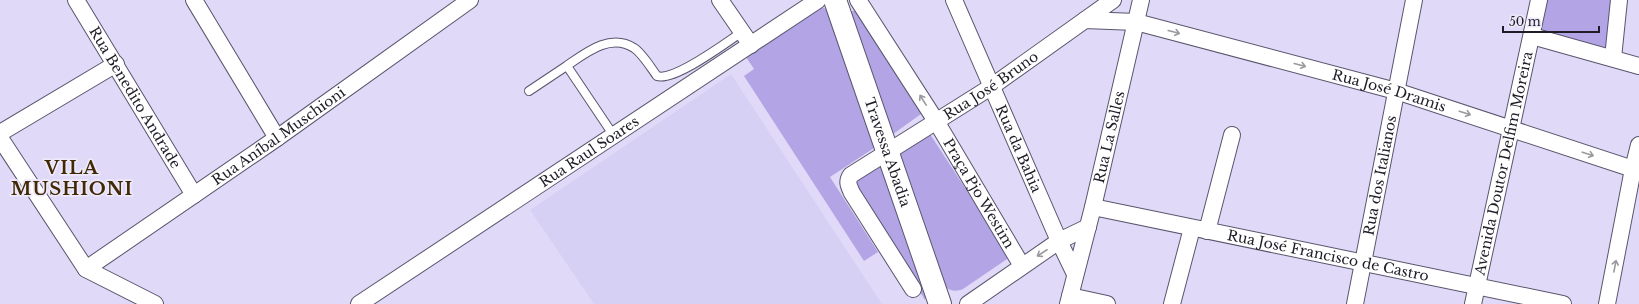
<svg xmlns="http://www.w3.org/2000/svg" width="1639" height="304" viewBox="0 0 1639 304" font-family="'Libre Baskerville',serif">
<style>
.built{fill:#d7d0f5}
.green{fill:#b3a4e6}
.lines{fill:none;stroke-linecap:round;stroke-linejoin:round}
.lane-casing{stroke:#5a556d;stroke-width:10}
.street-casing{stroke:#5a556d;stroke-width:18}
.secondary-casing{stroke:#5a556d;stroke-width:24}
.lane{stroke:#fff;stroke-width:8}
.street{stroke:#fff;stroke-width:16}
.secondary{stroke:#fff;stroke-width:22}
.oneway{stroke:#9a999d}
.labels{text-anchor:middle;stroke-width:3.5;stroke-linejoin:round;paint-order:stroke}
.street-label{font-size:14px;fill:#1e1c26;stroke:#ede9fb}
.district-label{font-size:18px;font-weight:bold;letter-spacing:1px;fill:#402904;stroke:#ede9fb}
</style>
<rect width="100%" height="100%" fill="#e0daf8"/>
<path class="built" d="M 731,74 L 882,304 L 594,304 L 530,210 Z"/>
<path class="green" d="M 1539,0 L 1619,0 L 1613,58 L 1532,36 Z
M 818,7 L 824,8 L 829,11 L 877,146 L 830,177 L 878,252 L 864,261 L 744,76 L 754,69 L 744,54 Z
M 850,11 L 855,11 L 921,114 L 889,137 Z
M 928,131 L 1010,257 L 963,289 C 956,292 950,291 944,286 L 899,152 Z
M 881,166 L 927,292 L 925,300 L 857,190 L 857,178 Z"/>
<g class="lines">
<defs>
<path id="lane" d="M 567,66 L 614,136
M 529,91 C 541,83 553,75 565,67 C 584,54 610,32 634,48 C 642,53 651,68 657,76 C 674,82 727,42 742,32"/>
<g id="street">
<path id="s1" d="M 76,0 L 194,195"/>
<path d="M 194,0 L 277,138"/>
<path d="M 720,0 L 751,45"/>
<path id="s2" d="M 858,0 L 936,121 L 1022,266"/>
<path id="s3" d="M 954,0 L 1059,241 L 1075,274"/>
<path d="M 1085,20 L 1113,0"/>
<path d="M 1532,36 L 1639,66"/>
<path d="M 1613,58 L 1619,0"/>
<path d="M 0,133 L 116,64"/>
<path d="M 0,138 L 86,269 L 155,304"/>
<path id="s4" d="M 1093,207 L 1563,304"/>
<path d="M 1207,231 L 1232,135"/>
<path id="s5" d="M 86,269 L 277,138 L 470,0"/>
<path id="s6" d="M 913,289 L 852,193 C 849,186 846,182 851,175 L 991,87 L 1085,20 L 1136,22 L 1396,91 L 1639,171"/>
<path d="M 1070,296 L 1107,304"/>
<path id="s7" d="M 359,304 L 818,0"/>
<path d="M 968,304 L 1059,241 L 1088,227"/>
<path id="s8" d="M 1068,304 L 1093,207 L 1141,0"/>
<path d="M 1172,304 L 1192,228"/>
<path id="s9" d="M 1355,304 L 1414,0"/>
<path id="s10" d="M 1473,304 L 1539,0"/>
<path d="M 1607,304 L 1633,169 L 1639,145"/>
</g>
<g id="secondary">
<path id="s11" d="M 835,0 L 940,304"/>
</g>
</defs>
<use href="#lane" class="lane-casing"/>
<use href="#street" class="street-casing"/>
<use href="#secondary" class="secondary-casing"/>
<use href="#lane" class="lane"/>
<use href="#street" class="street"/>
<use href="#secondary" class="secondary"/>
</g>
<defs><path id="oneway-shaft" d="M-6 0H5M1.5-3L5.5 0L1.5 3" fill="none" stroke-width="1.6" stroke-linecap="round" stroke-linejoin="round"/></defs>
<g class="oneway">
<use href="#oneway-shaft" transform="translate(1174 32) rotate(15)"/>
<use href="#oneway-shaft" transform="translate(1300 65) rotate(15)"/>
<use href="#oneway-shaft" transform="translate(923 100) rotate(-122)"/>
<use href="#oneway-shaft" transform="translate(1465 113) rotate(18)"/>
<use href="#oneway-shaft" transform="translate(1588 154) rotate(18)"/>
<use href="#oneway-shaft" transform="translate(1042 253) rotate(147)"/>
<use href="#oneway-shaft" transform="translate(1615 266) rotate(-79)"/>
</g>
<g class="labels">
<g class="street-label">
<text dy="5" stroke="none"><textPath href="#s6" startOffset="299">Rua José Bruno</textPath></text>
<text dy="5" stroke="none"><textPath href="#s6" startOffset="727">Rua José Dramis</textPath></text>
<text dy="5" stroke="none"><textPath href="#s1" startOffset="114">Rua Benedito Andrade</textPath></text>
<text dy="5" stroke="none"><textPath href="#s5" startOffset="234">Rua Aníbal Muschioni</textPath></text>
<text dy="5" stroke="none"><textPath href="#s8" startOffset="172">Rua La Salles</textPath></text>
<text dy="5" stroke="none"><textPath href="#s3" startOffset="162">Rua da Bahia</textPath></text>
<text dy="5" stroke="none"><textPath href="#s7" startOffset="276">Rua Raul Soares</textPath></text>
<text dy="5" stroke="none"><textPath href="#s11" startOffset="161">Travessa Abadia</textPath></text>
<text dy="5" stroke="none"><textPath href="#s10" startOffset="144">Avenida Doutor Delfim Moreira</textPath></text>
<text dy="5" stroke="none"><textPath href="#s9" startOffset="131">Rua dos Italianos</textPath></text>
<text dy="5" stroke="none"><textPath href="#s2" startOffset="228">Praça Pjo Westim</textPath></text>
<text dy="5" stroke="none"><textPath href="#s4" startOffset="240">Rua José Francisco de Castro</textPath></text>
</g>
<g class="district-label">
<text x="72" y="174">VILA<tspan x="72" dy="21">MUSHIONI</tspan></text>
</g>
</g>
<path d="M1503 26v6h96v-6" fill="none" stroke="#1e1c26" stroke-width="2"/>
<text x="1509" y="26" font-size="12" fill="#1e1c26" stroke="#ede9fb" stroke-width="3" paint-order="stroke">50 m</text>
</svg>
